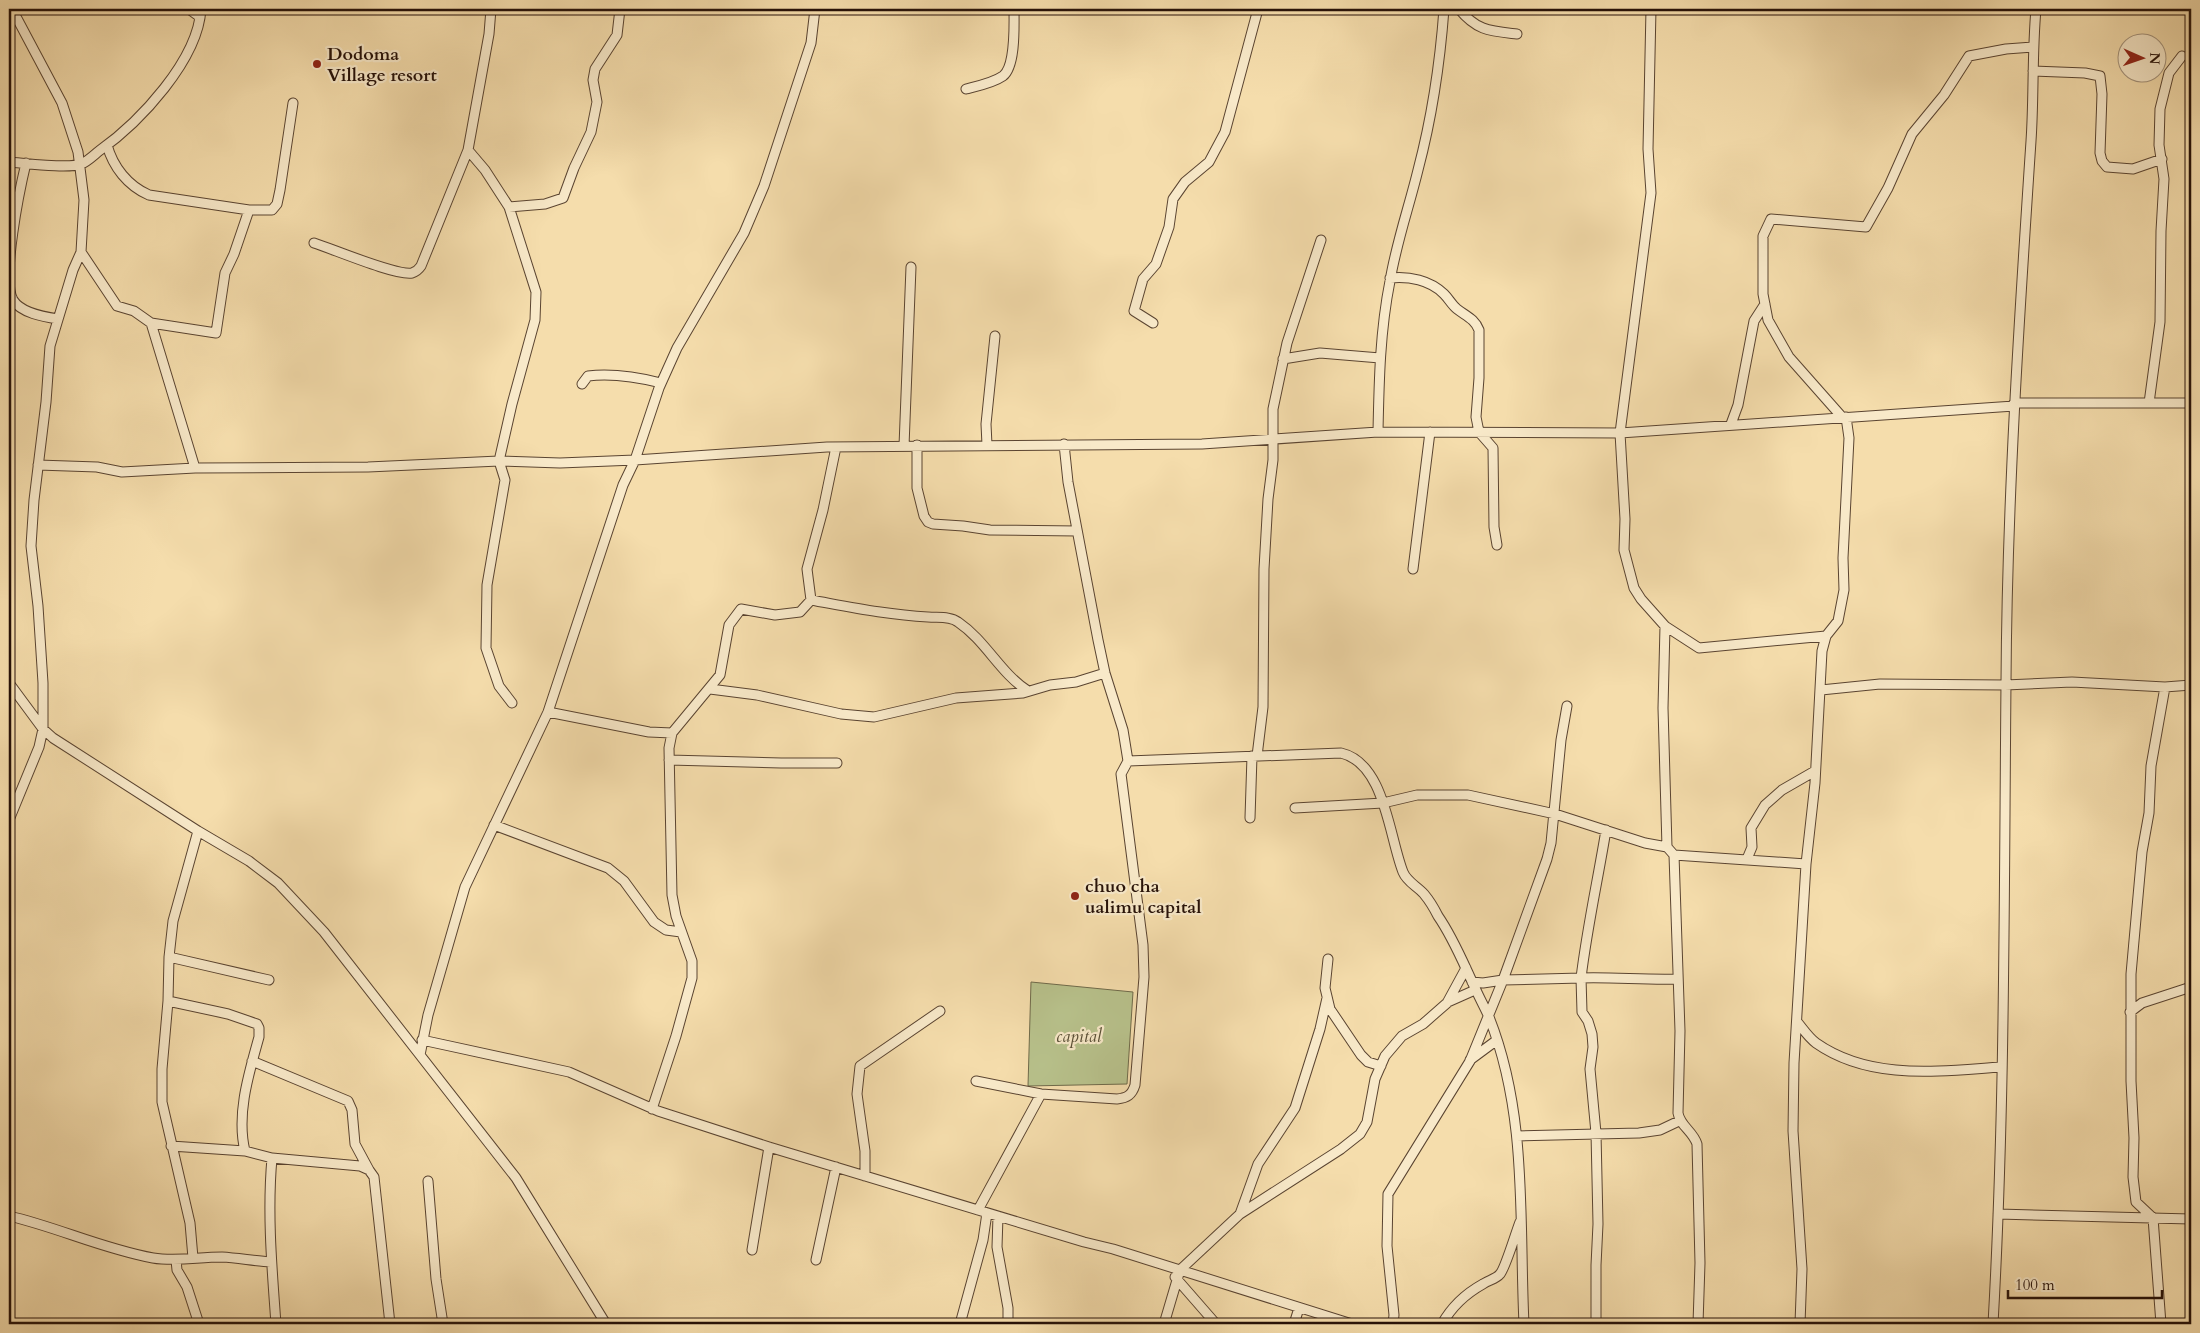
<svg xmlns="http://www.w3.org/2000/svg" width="2200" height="1333" viewBox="0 0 2200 1333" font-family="Cardo,serif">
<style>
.green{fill:#b8c28c;stroke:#6f6a4a}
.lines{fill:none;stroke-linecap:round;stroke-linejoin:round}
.minor-casing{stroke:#5a4431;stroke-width:11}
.minor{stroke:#f8e9c9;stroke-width:9}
.poi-dot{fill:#8f2418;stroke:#f8e9c9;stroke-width:2}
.labels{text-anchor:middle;stroke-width:4.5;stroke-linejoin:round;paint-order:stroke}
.poi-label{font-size:18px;font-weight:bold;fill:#261108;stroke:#f8e9c9;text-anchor:start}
.park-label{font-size:18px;font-style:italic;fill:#594f36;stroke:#f8e9c9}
</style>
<rect width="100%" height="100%" fill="#f5ddac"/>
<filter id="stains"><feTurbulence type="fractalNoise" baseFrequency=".004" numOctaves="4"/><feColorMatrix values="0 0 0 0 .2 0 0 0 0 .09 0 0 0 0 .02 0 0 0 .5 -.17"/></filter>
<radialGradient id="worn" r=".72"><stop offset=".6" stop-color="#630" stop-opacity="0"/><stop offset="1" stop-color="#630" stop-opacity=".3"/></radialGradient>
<path class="green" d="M 1031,982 L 1133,992 L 1127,1084 L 1028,1086 Z"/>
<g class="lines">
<defs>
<path id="minor" d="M 189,9 L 200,17
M 1459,9 C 1477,31 1490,31 1517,34
M 1651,9 L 1648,149 L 1651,193 L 1620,433 L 1625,519 L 1624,550 L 1634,588 L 1641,599 L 1665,626 L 1699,648 L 1826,636
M 2190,9 L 2191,10
M 2033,71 L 2085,73 L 2100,76 L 2102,94 L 2100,153 L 2102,161 L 2107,167 L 2133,169 L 2162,159
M 966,89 C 978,86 993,83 1003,76 C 1016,66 1014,24 1014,9
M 107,145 C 113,167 128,186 149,195 L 249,210 L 272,210 L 277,204 L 280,190 L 293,103
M 468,150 L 485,170 L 509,207 L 536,292 L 535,320 L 512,404 L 499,461 L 505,480 L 487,585 L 486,648 L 499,686 L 512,703
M 9,162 C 24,163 68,169 81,164 C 87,162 94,155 99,151 C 140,122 198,60 201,9
M 26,163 C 20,188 1,279 13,300 C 21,313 44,317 58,319
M 509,207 L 545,204 L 563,198 L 574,168 L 591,132 L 597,102 L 593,80 L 595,69 L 617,35 L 620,9
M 314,243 C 333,249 396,276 412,273 C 415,272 419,269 421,266 L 468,150 L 489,34 L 491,9
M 81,252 L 117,306 L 134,311 L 151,323 L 216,333 L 225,273 L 234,254 L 249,210
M 1390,278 C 1409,276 1430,280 1444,294 C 1449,299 1452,305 1457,309 C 1466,316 1475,319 1479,330 L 1479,378 L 1476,417 L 1479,432 L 1493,448 L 1494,527 L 1497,545
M 151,323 L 195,468
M 1153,323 L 1134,311 L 1143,279 L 1156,264 L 1169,227 L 1173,199 L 1185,182 L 1209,162 L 1225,132 L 1258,9
M 1283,359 L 1320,353 L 1380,358
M 582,384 L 588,376 C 613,373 637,377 661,383
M 2014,403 L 2191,403
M 2149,403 L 2160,322 L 2161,231 L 2164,179 L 2159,145 L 2160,109 L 2169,73 L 2182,56
M 1842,417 L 1789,357 L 1768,320 L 1763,294 L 1763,236 L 1771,219 L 1866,227 L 1888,188 L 1912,134 L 1944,95 L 1969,56 L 2006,49 L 2033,47
M 1731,424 L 1738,405 L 1754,321 L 1765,304
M 1378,432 C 1379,381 1380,331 1390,281 C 1396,244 1409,207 1418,170 C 1432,117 1440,63 1444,9
M 917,445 L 917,488 L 924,516 L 928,522 L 933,524 L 963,526 L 990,530 L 1077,531
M 987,445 L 986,424 L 995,336
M 904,446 L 911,267
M 836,447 L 823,510 L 807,569 L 811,600 C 850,607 888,615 928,617 C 938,618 950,616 958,622 C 986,641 1000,673 1028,691
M 38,465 L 97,467 L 122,472 L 195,468 L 368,467 L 499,461 L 560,463 L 635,460 L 827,447 L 1202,444 L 1378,432 L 1620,433 L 2014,406
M 1413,569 L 1430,432
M 1665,626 L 1663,708 L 1667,847 L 1674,855 L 1680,1031 L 1678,1113 C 1680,1126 1693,1131 1697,1144 L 1700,1263 L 1698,1324
M 9,683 L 43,729 L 53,738 L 198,831 L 249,861 L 278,883 L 324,932 L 516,1178 L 606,1324
M 710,689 L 757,695 L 841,714 L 874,717 L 956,698 L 1023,693 L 1050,685 L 1076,682 L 1105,673
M 1821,690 L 1880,684 L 2005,685 L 2072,682 L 2165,687 L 2191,685
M 548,712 L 649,732 L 672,733
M 1257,756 L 1263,707 L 1264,569 L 1268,499 L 1273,460 L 1273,409 L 1287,343 L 1321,240
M 669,760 L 781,763 L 837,763
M 1128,761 L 1341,753 C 1385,763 1389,837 1403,872 C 1407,882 1417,886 1424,894 C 1429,900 1434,908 1438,916 C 1454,939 1464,965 1476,990 C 1480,999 1485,1008 1489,1017 C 1528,1115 1519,1221 1524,1324
M 1295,808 L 1383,803 L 1417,795 L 1468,795 L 1555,814 L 1645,843 L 1667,847
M 1250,818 L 1252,756
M 9,820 L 39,747 L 43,729 L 43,683 L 38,606 L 31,546 L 34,500 L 46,402 L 50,346 L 73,270 L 81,252 L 84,200 L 78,152 L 62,103 L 12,9
M 494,825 L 608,868 L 624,881 L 654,922 L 666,930 L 681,932
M 1606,830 C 1598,879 1587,928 1581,978 C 1613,977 1645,980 1677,979
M 1674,855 L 1806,864
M 1747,859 L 1752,847 L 1751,828 L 1765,805 L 1782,790 L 1815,771
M 169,957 L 269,980
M 1328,959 L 1325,988 L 1330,1009 L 1361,1055 L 1368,1062 L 1381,1066
M 1472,982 L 1483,983 L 1503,980 L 1581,978 L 1582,1012 L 1588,1021 L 1592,1034 L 1593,1047 L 1590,1069 L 1596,1133 L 1598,1224 L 1596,1265 L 1596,1324
M 168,1001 L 228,1014 L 257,1024 L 259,1028 L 259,1037 C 249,1073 236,1114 245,1151
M 1448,1002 L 1475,990
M 2130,1012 L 2142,1003 L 2191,987
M 1798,1023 C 1803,1029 1809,1038 1816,1043 C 1870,1081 1939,1071 2001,1067
M 422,1040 L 569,1072 L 658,1111 L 769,1147 L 1084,1242 L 1113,1249 L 1352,1324
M 420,1055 L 428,1015 L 465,887 L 548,712 L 623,485 L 635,460 L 659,388 L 677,348 L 744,233 L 764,186 L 811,43 L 815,9
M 1470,1060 L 1497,1040
M 252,1061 L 348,1101 L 352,1110 L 355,1144 L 369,1170
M 976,1081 L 1041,1094 L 1117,1099 C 1127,1098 1132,1095 1135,1085 L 1144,977 L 1143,945 L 1121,774 L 1128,761 L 1123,730 L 1105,673 L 1098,640 L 1068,482 L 1064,444
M 652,1109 L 676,1036 L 692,978 L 692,961 L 676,916 L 672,895 L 669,748 L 672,733 L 720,675 L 729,625 L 741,609 L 775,615 L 800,612 L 811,600
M 1517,1136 L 1639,1133 L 1660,1130 L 1679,1121
M 171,1146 L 245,1151 L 272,1158 L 360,1166 L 369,1170 L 374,1177 L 390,1324
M 272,1158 C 267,1213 272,1269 276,1324
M 865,1176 L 865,1151 L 857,1094 L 860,1066 L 940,1011
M 428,1181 L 436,1279 L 443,1324
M 978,1210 L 1041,1094
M 1240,1214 L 1258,1164 L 1295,1108 L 1320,1029 L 1327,998
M 1998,1214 L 2191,1219
M 9,1216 C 57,1227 103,1249 153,1258 C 176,1262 198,1257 222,1257 C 238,1258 255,1261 271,1262
M 998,1216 L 997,1247 L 1008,1308 L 1008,1324
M 752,1250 L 769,1147
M 193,1258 L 190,1223 L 162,1102 L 162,1069 L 168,1001 L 169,957 L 173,921 L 198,831
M 176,1260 L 177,1270 L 187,1287 L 199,1324
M 816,1260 L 836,1167
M 1175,1277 L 1216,1324
M 960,1324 L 983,1240 L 987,1213
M 1164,1324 L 1180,1270 L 1240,1214 L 1341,1149 L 1360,1134 L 1367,1122 L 1375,1079 L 1385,1056 L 1402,1036 L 1423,1024 L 1447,1003 L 1466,968
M 1294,1324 L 1299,1308
M 1393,1324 L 1394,1315 L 1387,1246 L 1388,1194 L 1470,1061 L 1503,980 L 1547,859 L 1551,843 L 1561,740 L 1567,706
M 1442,1324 C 1452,1306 1465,1294 1483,1284 C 1489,1280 1496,1279 1500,1274 C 1505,1269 1516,1232 1520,1222
M 1800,1324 L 1802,1269 L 1793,1131 L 1794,1063 L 1806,864 L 1815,783 L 1822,651 L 1826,636 L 1838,621 L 1844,590 L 1843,558 L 1849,438 L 1846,417
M 1993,1324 C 2005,1111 2004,896 2006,683 C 2007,502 2019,321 2031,141 C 2034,97 2032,53 2036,9
M 2161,1324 L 2153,1218 L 2136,1202 L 2133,1177 L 2134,1138 L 2131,1081 L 2131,974 L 2142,852 L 2149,813 L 2151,766 L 2165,687"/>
</defs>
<use href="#minor" class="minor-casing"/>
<use href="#minor" class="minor"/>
</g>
<g class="poi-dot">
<circle cx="317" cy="64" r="5"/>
<circle cx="1075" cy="896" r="5"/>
</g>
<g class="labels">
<g class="poi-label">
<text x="327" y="60">Dodoma<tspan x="327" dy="21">Village resort</tspan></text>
<text x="1085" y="892">chuo cha<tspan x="1085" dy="21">ualimu capital</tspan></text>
</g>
<g class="park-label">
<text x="1079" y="1042">capital</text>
</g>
</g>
<rect width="2200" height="1333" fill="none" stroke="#f5ddac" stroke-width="30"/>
<rect x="10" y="10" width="2180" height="1313" fill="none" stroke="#261108" stroke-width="2.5"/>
<rect x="15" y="15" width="2170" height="1303" fill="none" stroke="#261108"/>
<g transform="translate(2142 58) rotate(92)"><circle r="24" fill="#f8e9c9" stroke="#a4937c"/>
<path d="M0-4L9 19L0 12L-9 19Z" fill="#8f2418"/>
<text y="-8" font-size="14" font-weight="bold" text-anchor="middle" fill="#261108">N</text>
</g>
<path d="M2008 1290v8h154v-8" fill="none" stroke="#261108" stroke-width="2.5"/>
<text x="2015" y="1290" font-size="15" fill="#261108" stroke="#f8e9c9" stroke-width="4" paint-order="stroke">100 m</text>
<rect width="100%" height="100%" filter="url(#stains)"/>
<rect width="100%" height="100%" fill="url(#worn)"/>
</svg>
